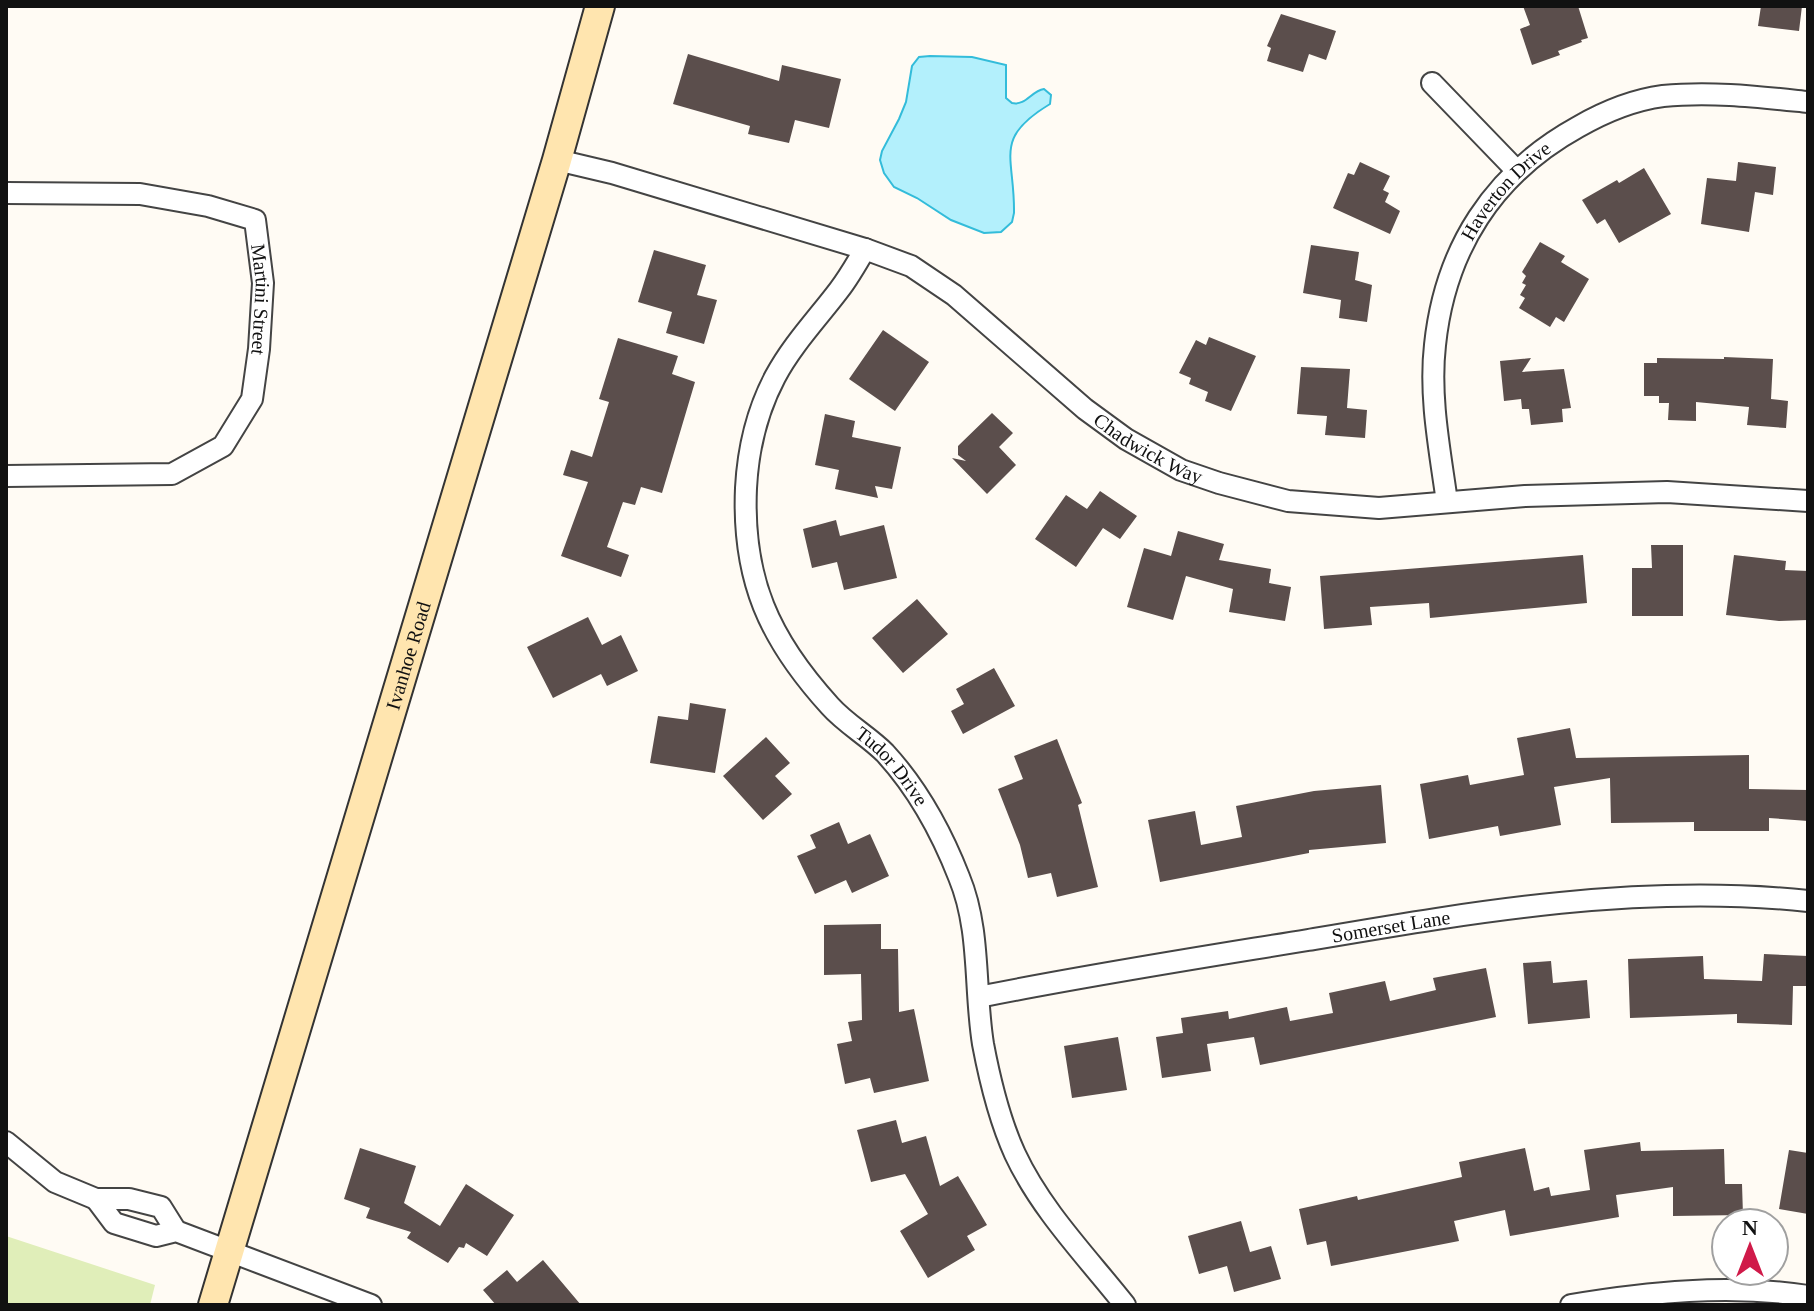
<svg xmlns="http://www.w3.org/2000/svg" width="1814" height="1311" viewBox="0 0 1814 1311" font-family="Georgia,serif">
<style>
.green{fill:#e0eeb9}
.water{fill:#b3f0fc;stroke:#33bcda;stroke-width:2}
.building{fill:#5b4e4c}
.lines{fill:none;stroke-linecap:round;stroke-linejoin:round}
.minor-casing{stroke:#444;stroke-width:24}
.secondary-casing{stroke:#333;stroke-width:32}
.minor{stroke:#fff;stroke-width:20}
.secondary{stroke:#ffe5af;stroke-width:28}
.labels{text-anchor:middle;stroke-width:8;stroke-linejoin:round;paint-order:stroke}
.street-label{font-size:20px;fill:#111;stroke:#fff}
</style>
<rect width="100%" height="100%" fill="#fffbf4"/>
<path class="green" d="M 6,1236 L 155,1285 L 150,1305 L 6,1305 Z"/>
<path class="water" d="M 930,56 L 972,57 L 1006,65 L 1006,98 L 1012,103 C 1026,106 1031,91 1044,89 L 1051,95 L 1050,104 C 992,139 1015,156 1014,213 L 1012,222 L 1001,232 L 984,233 L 951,220 L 917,198 L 894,187 L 884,173 L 880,160 L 882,151 L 899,119 L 906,102 L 912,66 L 919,57 Z"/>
<path class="building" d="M 1523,6 L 1578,6 L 1588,38 L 1581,40 L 1582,42 L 1558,51 L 1560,55 L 1532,65 L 1520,29 L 1530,25 Z
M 1761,6 L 1802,6 L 1799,31 L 1758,26 Z
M 1281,14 L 1336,31 L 1326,60 L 1309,54 L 1303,72 L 1267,61 L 1271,48 L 1267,46 Z
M 688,54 L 779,81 L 782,65 L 841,79 L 829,128 L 795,120 L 789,143 L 748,134 L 750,126 L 673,104 Z
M 1360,162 L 1390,176 L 1383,190 L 1389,193 L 1385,202 L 1400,211 L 1390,234 L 1333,208 L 1348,173 L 1354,175 Z
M 1738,162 L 1776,167 L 1773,195 L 1755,192 L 1749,232 L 1701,224 L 1707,178 L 1736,181 Z
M 1644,168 L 1671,214 L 1619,243 L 1605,219 L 1597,224 L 1582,200 L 1617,180 L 1619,183 Z
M 1540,242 L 1565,256 L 1561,262 L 1589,279 L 1564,322 L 1556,317 L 1550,327 L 1519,308 L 1525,298 L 1520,295 L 1526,285 L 1522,283 L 1526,276 L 1522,272 Z
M 1311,245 L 1359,252 L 1355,280 L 1372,285 L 1367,322 L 1339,318 L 1341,300 L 1303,293 Z
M 654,250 L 706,265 L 697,295 L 717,300 L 704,344 L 666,333 L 672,312 L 638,302 Z
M 883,330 L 929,362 L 895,411 L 849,379 Z
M 1209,337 L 1256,356 L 1231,411 L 1205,401 L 1208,392 L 1189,384 L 1191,378 L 1179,373 L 1196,340 L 1206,345 Z
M 618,338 L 678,356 L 672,374 L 695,382 L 662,493 L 641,487 L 635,505 L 623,502 L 607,547 L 629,555 L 621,577 L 561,556 L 588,482 L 563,475 L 571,450 L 592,457 L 609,402 L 599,399 Z
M 1724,357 L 1773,359 L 1771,399 L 1788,401 L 1786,428 L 1747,425 L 1749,407 L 1696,402 L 1696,421 L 1668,420 L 1669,403 L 1659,403 L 1659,396 L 1644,396 L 1644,363 L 1657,363 L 1657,358 L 1724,359 Z
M 1531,358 L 1522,372 L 1564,369 L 1571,408 L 1562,409 L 1563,422 L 1531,425 L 1529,409 L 1522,409 L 1521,399 L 1504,401 L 1500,361 Z
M 1301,367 L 1350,369 L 1347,408 L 1367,410 L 1365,438 L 1325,435 L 1327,416 L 1297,414 Z
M 992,413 L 1013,433 L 999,447 L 1016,465 L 987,494 L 952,458 L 966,461 L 958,455 L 958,446 Z
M 825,414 L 855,421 L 852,437 L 901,447 L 892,489 L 875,486 L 878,498 L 835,489 L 839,470 L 815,465 Z
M 1100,491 L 1137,516 L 1120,539 L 1103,528 L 1076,567 L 1035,539 L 1066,495 L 1087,509 Z
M 836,520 L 840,536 L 884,525 L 897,578 L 844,590 L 837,562 L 812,568 L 803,529 Z
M 1178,531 L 1224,544 L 1219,560 L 1271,569 L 1269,583 L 1291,587 L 1285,621 L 1229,612 L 1233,589 L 1186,576 L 1173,620 L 1127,607 L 1144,548 L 1171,556 Z
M 1651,545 L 1683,545 L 1683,616 L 1632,616 L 1632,568 L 1652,568 Z
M 1583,555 L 1587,603 L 1430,618 L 1429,603 L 1370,607 L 1372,625 L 1324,629 L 1320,576 Z
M 1734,555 L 1786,561 L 1785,570 L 1808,571 L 1808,620 L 1779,621 L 1726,615 Z
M 917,599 L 948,634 L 903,673 L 872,638 Z
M 588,617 L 602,645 L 621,635 L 638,671 L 607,686 L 601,674 L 553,698 L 527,647 Z
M 994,668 L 1015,706 L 963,734 L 951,711 L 964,704 L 956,689 Z
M 690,703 L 726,709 L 715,773 L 650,763 L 658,716 L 688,720 Z
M 1570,728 L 1576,758 L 1749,755 L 1749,789 L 1808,790 L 1808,821 L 1769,818 L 1769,831 L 1694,831 L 1694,822 L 1611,823 L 1610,778 L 1554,787 L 1561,825 L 1500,836 L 1498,826 L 1429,839 L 1420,784 L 1468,775 L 1470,785 L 1524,775 L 1517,738 Z
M 766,737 L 790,763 L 775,776 L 792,794 L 763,820 L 723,776 Z
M 1057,739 L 1082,803 L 1078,805 L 1098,887 L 1057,897 L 1051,873 L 1028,878 L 1020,845 L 998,789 L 1023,779 L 1014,756 Z
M 1381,785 L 1386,843 L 1309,850 L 1309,853 L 1160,882 L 1148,820 L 1195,811 L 1201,845 L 1242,837 L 1236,806 L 1314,791 Z
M 839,822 L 848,844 L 870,834 L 889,876 L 852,893 L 846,880 L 815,894 L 797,856 L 816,848 L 810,835 Z
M 881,924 L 881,949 L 898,949 L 899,1012 L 914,1009 L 929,1081 L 874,1093 L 870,1078 L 845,1084 L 837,1044 L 852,1041 L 848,1022 L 862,1020 L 861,974 L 824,975 L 824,925 Z
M 1764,954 L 1808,956 L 1808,986 L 1793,986 L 1792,1025 L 1737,1023 L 1737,1014 L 1630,1018 L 1628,959 L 1703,956 L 1704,979 L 1762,981 Z
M 1551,961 L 1553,983 L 1587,980 L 1590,1018 L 1528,1024 L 1523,963 Z
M 1486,968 L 1496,1017 L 1260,1065 L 1254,1037 L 1207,1044 L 1211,1071 L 1162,1078 L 1156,1037 L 1183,1033 L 1181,1018 L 1228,1011 L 1229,1019 L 1287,1007 L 1290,1021 L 1333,1013 L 1329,993 L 1385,981 L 1390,1001 L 1436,990 L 1433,978 Z
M 1118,1037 L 1127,1090 L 1072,1098 L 1064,1046 Z
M 896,1120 L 902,1143 L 926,1136 L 940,1186 L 958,1176 L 987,1225 L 967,1236 L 975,1250 L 928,1278 L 900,1231 L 928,1214 L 905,1174 L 871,1182 L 857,1130 Z
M 1640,1142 L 1641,1151 L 1724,1149 L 1725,1184 L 1742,1184 L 1743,1215 L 1673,1216 L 1673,1187 L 1616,1195 L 1619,1217 L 1510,1236 L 1505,1210 L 1454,1221 L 1459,1241 L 1331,1266 L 1326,1241 L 1307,1245 L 1299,1209 L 1357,1196 L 1358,1200 L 1462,1177 L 1459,1162 L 1525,1148 L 1534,1191 L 1549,1187 L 1551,1196 L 1590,1190 L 1584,1150 Z
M 360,1148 L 416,1166 L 404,1203 L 440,1226 L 466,1184 L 514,1215 L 487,1256 L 466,1243 L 464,1248 L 459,1247 L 448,1263 L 407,1238 L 411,1232 L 366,1218 L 370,1208 L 344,1199 Z
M 1789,1150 L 1808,1153 L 1808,1214 L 1779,1209 Z
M 1241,1221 L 1250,1252 L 1271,1246 L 1281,1279 L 1234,1292 L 1227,1266 L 1199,1274 L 1188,1236 Z
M 543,1260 L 581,1305 L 496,1305 L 483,1290 L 507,1270 L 517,1282 Z"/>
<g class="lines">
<defs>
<g id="minor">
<path d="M 1432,83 L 1516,170"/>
<path id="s1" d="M 557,160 L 612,173 L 865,249 L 911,266 L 954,295 L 1085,409 L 1126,439 L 1181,470 L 1219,483 L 1288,501 L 1379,508 L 1525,496 L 1667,492 L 1808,501"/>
<path id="s2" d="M 6,193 L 140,194 L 208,206 L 255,220 L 263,283 L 259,349 L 252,399 L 223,446 L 172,474 L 6,476"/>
<path id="s3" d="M 865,249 C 857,263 849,277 839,290 C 817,319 792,345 775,377 C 757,411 748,450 746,488 C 742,579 769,639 830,706 C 846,724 868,736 885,753 C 919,790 941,831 959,877 C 981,930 974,988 983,1044 C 990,1081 999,1119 1015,1154 C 1041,1210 1087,1257 1125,1305"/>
<path id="s4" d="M 1447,502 C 1440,451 1429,397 1435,345 C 1445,249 1493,174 1578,127 C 1604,112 1633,100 1663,96 C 1711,91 1760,97 1808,102"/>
<path id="s5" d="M 979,997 C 1088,975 1198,958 1308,940 C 1473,912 1640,883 1808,901"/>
<path d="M 6,1142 L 55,1182 L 96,1199 L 129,1199 L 161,1207 L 176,1231"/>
<path d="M 96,1199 L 114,1223 L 156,1236 L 176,1231 L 371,1305"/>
<path d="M 1571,1305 C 1648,1292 1729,1284 1808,1296"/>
</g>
<g id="secondary">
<path id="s6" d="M 213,1305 L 557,160 L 600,6"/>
</g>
</defs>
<use href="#minor" class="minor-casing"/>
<use href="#secondary" class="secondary-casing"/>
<use href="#minor" class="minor"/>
<use href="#secondary" class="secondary"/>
</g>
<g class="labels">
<g class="street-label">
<text dy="7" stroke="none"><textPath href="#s4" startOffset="332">Haverton Drive</textPath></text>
<text dy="7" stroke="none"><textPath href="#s2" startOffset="332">Martini Street</textPath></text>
<text dy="7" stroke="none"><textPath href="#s1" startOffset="670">Chadwick Way</textPath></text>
<text dy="7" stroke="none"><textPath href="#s6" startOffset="678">Ivanhoe Road</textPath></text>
<text dy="7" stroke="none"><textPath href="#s3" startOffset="600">Tudor Drive</textPath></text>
<text dy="7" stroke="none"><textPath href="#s5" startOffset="418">Somerset Lane</textPath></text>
</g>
</g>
<rect width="1814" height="1311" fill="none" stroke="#111111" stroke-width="16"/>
<g transform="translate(1750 1247)"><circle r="38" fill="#ffffff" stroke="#a0a0a0" stroke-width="2"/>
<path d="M0-6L14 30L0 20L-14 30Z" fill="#d01a49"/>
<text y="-12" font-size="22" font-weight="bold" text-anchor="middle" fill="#111111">N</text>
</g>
</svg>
